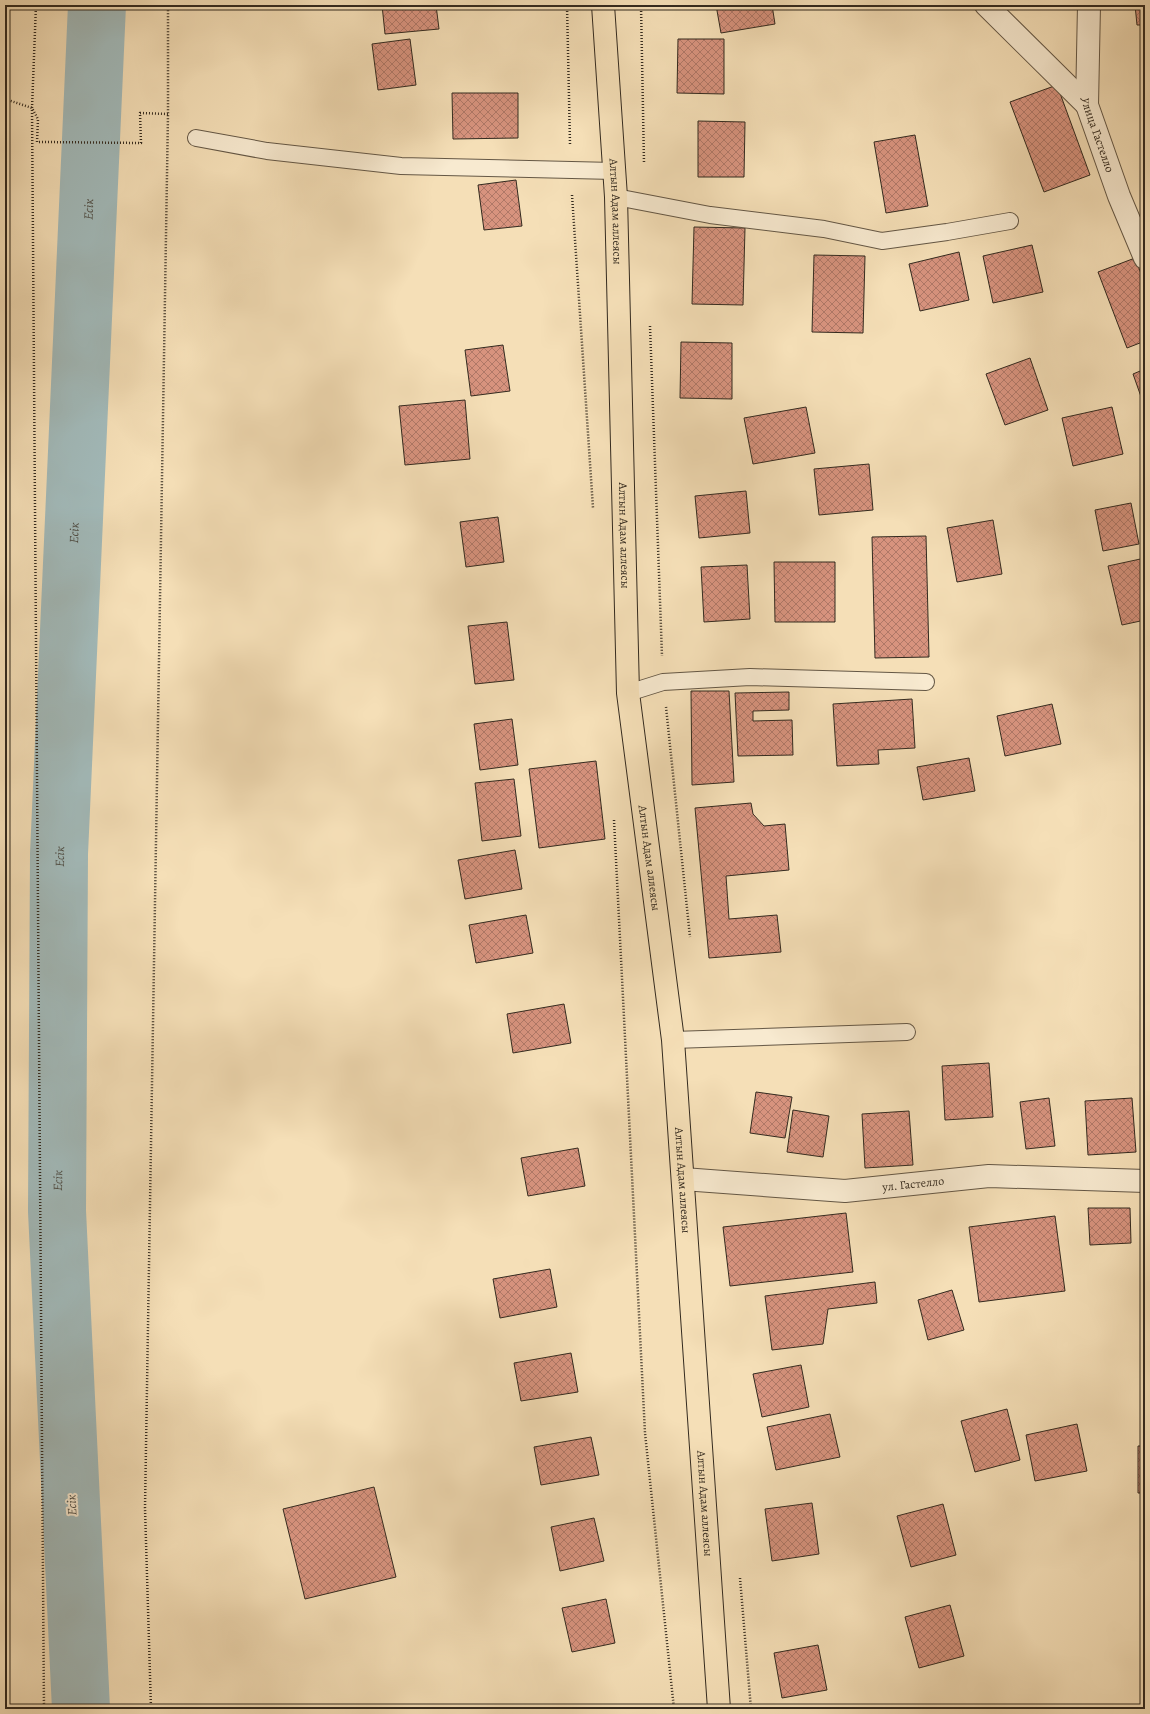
<svg xmlns="http://www.w3.org/2000/svg" width="1150" height="1714" viewBox="0 0 1150 1714" font-family="Alegreya,serif">
<style>
.lines{fill:none;stroke-linecap:round;stroke-linejoin:round}
.river{stroke:#a2baba;stroke-width:58}
.building{fill:url(#building-cross-hatch);stroke:#332a1f}
.lane-casing{stroke:#645745;stroke-width:18}
.street-casing{stroke:#645745;stroke-width:24}
.primary-casing{stroke:#332a1f;stroke-width:24}
.path{stroke:#332a1f;stroke-width:2.5;stroke-dasharray:1 2;stroke-linecap:butt}
.lane{stroke:#f8ead0;stroke-width:16}
.street{stroke:#f8ead0;stroke-width:22}
.primary{stroke:#f5dfb7;stroke-width:22}
.labels{text-anchor:middle;stroke-width:4;stroke-linejoin:round;paint-order:stroke}
.street-label{font-size:12px;fill:#332a1f;stroke:#f8ead0}
.water-label{font-size:13px;font-style:italic;fill:#4f4e46;stroke:#f8ead0}
</style>
<defs>
<pattern id="building-cross-hatch" width="8" height="8" patternUnits="userSpaceOnUse"><rect width="8" height="8" fill="#d7937e"/><path d="M0 0l8 8M0 8l8-8" fill="none" stroke="#af7867"/></pattern>
</defs>
<rect width="100%" height="100%" fill="#f5dfb7"/>
<filter id="stains"><feTurbulence type="fractalNoise" baseFrequency=".005" numOctaves="4"/><feColorMatrix values="0 0 0 0 .2 0 0 0 0 .09 0 0 0 0 .02 0 0 0 .5 -.17"/></filter>
<radialGradient id="worn" r=".72"><stop offset=".6" stop-color="#630" stop-opacity="0"/><stop offset="1" stop-color="#630" stop-opacity=".3"/></radialGradient>
<g class="lines">
<path class="river" id="s1" d="M 81,1709 L 57,1211 L 59,854 L 97,5"/>
</g>
<path class="building" d="M 382,5 L 436,5 L 439,29 L 385,34 Z
M 716,5 L 772,5 L 775,24 L 721,33 Z
M 1135,5 L 1145,5 L 1145,25 L 1137,25 Z
M 410,39 L 416,85 L 378,90 L 372,44 Z
M 678,39 L 724,39 L 724,94 L 677,93 Z
M 1057,85 L 1090,175 L 1044,192 L 1010,102 Z
M 452,93 L 518,93 L 518,138 L 453,139 Z
M 698,121 L 745,122 L 744,177 L 698,177 Z
M 915,135 L 928,206 L 886,213 L 874,142 Z
M 516,180 L 522,226 L 484,230 L 478,185 Z
M 694,227 L 745,228 L 743,305 L 692,304 Z
M 1032,245 L 1043,292 L 993,303 L 983,256 Z
M 959,252 L 969,300 L 920,311 L 909,264 Z
M 814,255 L 865,256 L 863,333 L 812,332 Z
M 1135,258 L 1145,284 L 1145,341 L 1127,348 L 1098,272 Z
M 681,342 L 732,343 L 732,399 L 680,398 Z
M 503,345 L 510,391 L 471,396 L 465,350 Z
M 1030,358 L 1048,410 L 1005,425 L 986,374 Z
M 1145,369 L 1145,408 L 1133,374 Z
M 465,400 L 470,459 L 405,465 L 399,406 Z
M 806,407 L 815,453 L 753,464 L 744,418 Z
M 1112,407 L 1123,454 L 1073,466 L 1062,418 Z
M 869,464 L 873,510 L 819,515 L 814,469 Z
M 746,491 L 750,533 L 699,538 L 695,496 Z
M 1131,503 L 1139,544 L 1103,551 L 1095,510 Z
M 498,517 L 504,562 L 466,567 L 460,522 Z
M 993,520 L 1002,574 L 957,582 L 947,528 Z
M 926,536 L 929,657 L 875,658 L 872,537 Z
M 1145,558 L 1145,620 L 1122,625 L 1108,566 Z
M 774,562 L 835,562 L 835,622 L 775,622 Z
M 747,565 L 750,619 L 704,622 L 701,567 Z
M 507,622 L 514,680 L 475,684 L 468,626 Z
M 691,691 L 729,691 L 734,782 L 692,785 Z
M 789,692 L 789,710 L 753,711 L 753,721 L 792,720 L 793,755 L 738,756 L 735,693 Z
M 912,699 L 915,748 L 878,750 L 879,764 L 837,766 L 833,704 Z
M 1052,704 L 1061,744 L 1005,756 L 997,716 Z
M 512,719 L 518,765 L 480,770 L 474,724 Z
M 969,758 L 975,791 L 923,800 L 917,767 Z
M 596,761 L 605,839 L 539,848 L 529,769 Z
M 514,779 L 521,836 L 482,841 L 475,783 Z
M 751,803 L 753,814 L 764,826 L 785,824 L 789,870 L 726,876 L 729,919 L 777,915 L 781,952 L 709,958 L 695,808 Z
M 515,850 L 522,889 L 465,899 L 458,860 Z
M 526,915 L 533,953 L 476,963 L 469,925 Z
M 564,1004 L 571,1043 L 513,1053 L 507,1014 Z
M 989,1063 L 993,1117 L 945,1120 L 942,1066 Z
M 756,1092 L 792,1097 L 785,1138 L 750,1133 Z
M 1049,1098 L 1055,1146 L 1026,1149 L 1020,1102 Z
M 1132,1098 L 1136,1152 L 1088,1155 L 1085,1101 Z
M 793,1110 L 829,1116 L 823,1157 L 787,1152 Z
M 909,1111 L 913,1165 L 865,1168 L 862,1114 Z
M 578,1148 L 585,1186 L 528,1196 L 521,1158 Z
M 1088,1208 L 1130,1208 L 1131,1243 L 1090,1245 Z
M 846,1213 L 853,1272 L 730,1286 L 723,1227 Z
M 1055,1216 L 1065,1291 L 979,1302 L 969,1227 Z
M 550,1269 L 557,1307 L 500,1318 L 493,1279 Z
M 875,1282 L 877,1303 L 828,1309 L 823,1344 L 772,1350 L 765,1296 Z
M 952,1290 L 964,1330 L 928,1340 L 918,1300 Z
M 571,1353 L 578,1392 L 521,1401 L 514,1363 Z
M 801,1365 L 809,1407 L 762,1417 L 753,1374 Z
M 1007,1409 L 1020,1460 L 975,1472 L 961,1421 Z
M 830,1414 L 840,1457 L 776,1470 L 767,1427 Z
M 1077,1424 L 1087,1471 L 1035,1481 L 1026,1435 Z
M 591,1437 L 599,1475 L 541,1485 L 534,1447 Z
M 1138,1446 L 1145,1446 L 1145,1493 L 1138,1493 Z
M 374,1487 L 396,1577 L 305,1599 L 283,1509 Z
M 812,1503 L 819,1554 L 772,1561 L 765,1509 Z
M 943,1504 L 956,1555 L 911,1567 L 897,1516 Z
M 594,1518 L 604,1561 L 560,1571 L 551,1527 Z
M 606,1599 L 615,1643 L 572,1652 L 562,1608 Z
M 950,1605 L 964,1656 L 919,1668 L 905,1617 Z
M 818,1645 L 827,1690 L 782,1698 L 774,1653 Z"/>
<g class="lines">
<defs>
<path id="lane" d="M 196,138 L 267,151 L 401,166 L 614,171
M 616,197 L 710,215 L 824,229 L 882,241 L 947,232 L 1010,221
M 628,693 L 663,682 L 750,677 L 926,682
M 673,1040 L 907,1032"/>
<g id="street">
<path d="M 986,5 L 1087,105"/>
<path id="s2" d="M 1089,5 L 1087,105 L 1119,196 L 1145,258"/>
<path id="s3" d="M 683,1179 L 845,1191 L 989,1176 L 1145,1181"/>
</g>
<g id="primary">
<path id="s4" d="M 603,5 L 616,197 L 628,693 L 673,1040 L 719,1709"/>
</g>
</defs>
<use href="#lane" class="lane-casing"/>
<use href="#street" class="street-casing"/>
<use href="#primary" class="primary-casing"/>
<path class="path" d="M 36,5 L 32,108 L 44,1709
M 567,5 L 570,144
M 641,5 L 644,163
M 5,99 L 32,108 L 38,119 L 37,142 L 43,142 L 141,143 L 140,113 L 168,114
M 572,195 L 593,508
M 650,326 L 662,656
M 666,707 L 690,937
M 614,820 L 645,1433 L 674,1709
M 740,1578 L 751,1709
M 151,1709 L 145,1508 L 168,114 L 168,5"/>
<use href="#lane" class="lane"/>
<use href="#street" class="street"/>
<use href="#primary" class="primary"/>
</g>
<g class="labels">
<g class="street-label">
<text dy="4" stroke="none"><textPath href="#s2" startOffset="132">улица Гастелло</textPath></text>
<text dy="4" stroke="none"><textPath href="#s4" startOffset="207">Алтын Адам аллеясы</textPath></text>
<text dy="4" stroke="none"><textPath href="#s4" startOffset="531">Алтын Адам аллеясы</textPath></text>
<text dy="4" stroke="none"><textPath href="#s4" startOffset="855">Алтын Адам аллеясы</textPath></text>
<text dy="4" stroke="none"><textPath href="#s4" startOffset="1179">Алтын Адам аллеясы</textPath></text>
<text dy="4" stroke="none"><textPath href="#s3" startOffset="231">ул. Гастелло</textPath></text>
<text dy="4" stroke="none"><textPath href="#s4" startOffset="1503">Алтын Адам аллеясы</textPath></text>
</g>
<g class="water-label">
<text dy="5" stroke="none"><textPath href="#s1" startOffset="1501">Есік</textPath></text>
<text dy="5" stroke="none"><textPath href="#s1" startOffset="1177">Есік</textPath></text>
<text dy="5" stroke="none"><textPath href="#s1" startOffset="853">Есік</textPath></text>
<text dy="5" stroke="none"><textPath href="#s1" startOffset="529">Есік</textPath></text>
<text transform="translate(71 1505) rotate(-93)" y="5">Есік</text>
</g>
</g>
<rect width="1150" height="1714" fill="none" stroke="#f5dfb7" stroke-width="20"/>
<rect x="6" y="6" width="1138" height="1702" fill="none" stroke="#332a1f" stroke-width="2"/>
<rect x="10" y="10" width="1130" height="1694" fill="none" stroke="#332a1f"/>
<rect width="100%" height="100%" filter="url(#stains)"/>
<rect width="100%" height="100%" fill="url(#worn)"/>
</svg>
